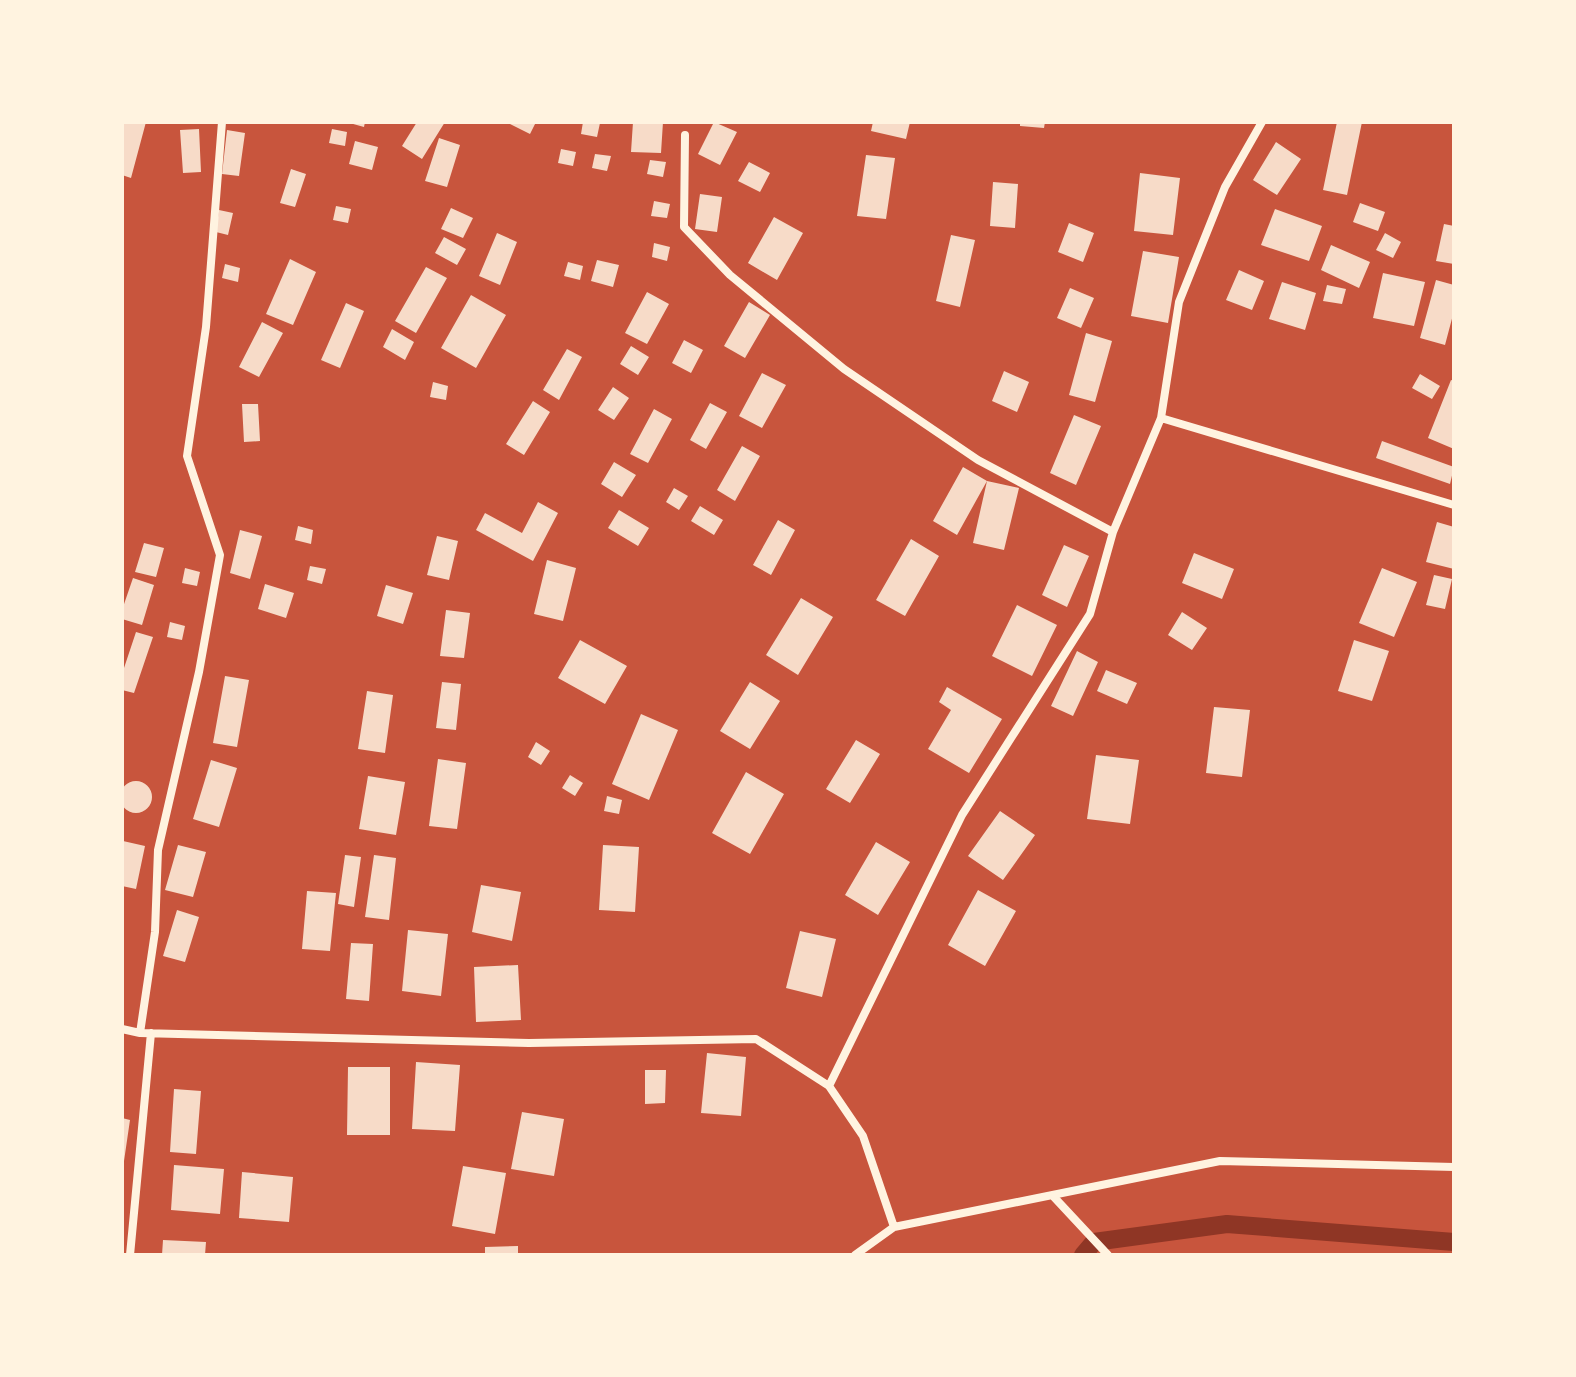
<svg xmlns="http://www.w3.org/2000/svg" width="1576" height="1377" viewBox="0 0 1576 1377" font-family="'Open Sans',sans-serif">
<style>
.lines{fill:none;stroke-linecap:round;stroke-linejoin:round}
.stream{stroke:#8f3625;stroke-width:18}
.building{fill:#f7dbc8}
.minor{stroke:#fff3e0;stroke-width:8}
</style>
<rect width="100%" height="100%" fill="#c8553d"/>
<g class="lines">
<path class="stream" d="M 1083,1255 L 1094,1242 L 1227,1224 L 1454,1242"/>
</g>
<path class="building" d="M 122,122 L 146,122 L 131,178 L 122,175 Z
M 346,122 L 365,122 L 364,127 Z
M 417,122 L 445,122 L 422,159 L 402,146 Z
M 506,122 L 536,122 L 530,134 Z
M 583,122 L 600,123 L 597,137 L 581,134 Z
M 633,122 L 663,122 L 661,153 L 631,152 Z
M 714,122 L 737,132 L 720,165 L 698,154 Z
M 873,122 L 910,122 L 906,139 L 871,131 Z
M 1020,122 L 1045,122 L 1044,128 L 1020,126 Z
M 1337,122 L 1362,122 L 1347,195 L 1323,190 Z
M 199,129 L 201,172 L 183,173 L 180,130 Z
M 332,129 L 347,132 L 345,146 L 329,143 Z
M 227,130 L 245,133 L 239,176 L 222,174 Z
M 439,138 L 460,145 L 447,187 L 425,181 Z
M 355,141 L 378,147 L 372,170 L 349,164 Z
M 1276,142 L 1301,159 L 1277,195 L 1253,180 Z
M 561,149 L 576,152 L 573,166 L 558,163 Z
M 595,154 L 611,156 L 607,171 L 592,168 Z
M 866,155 L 895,158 L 886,219 L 857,216 Z
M 650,160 L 666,162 L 663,177 L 647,174 Z
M 749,162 L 770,173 L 760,192 L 738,181 Z
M 291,169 L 306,174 L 295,207 L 280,203 Z
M 1140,173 L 1180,178 L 1173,235 L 1134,231 Z
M 993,182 L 1018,184 L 1015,228 L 990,226 Z
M 700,194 L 722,197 L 717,232 L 695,229 Z
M 654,201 L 670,204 L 667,218 L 651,216 Z
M 1360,203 L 1385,212 L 1378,231 L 1353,222 Z
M 336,206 L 351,209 L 348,223 L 333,220 Z
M 451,208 L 473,218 L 463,238 L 441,229 Z
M 1275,209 L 1322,226 L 1309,261 L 1261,245 Z
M 219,210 L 233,213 L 228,235 L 216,232 Z
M 774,217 L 803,233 L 777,280 L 748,263 Z
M 1069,223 L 1094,233 L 1083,262 L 1058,252 Z
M 1444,224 L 1454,226 L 1454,264 L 1436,261 Z
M 497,233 L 517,242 L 500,285 L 479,276 Z
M 1385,233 L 1401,242 L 1393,258 L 1376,250 Z
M 951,235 L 975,240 L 960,307 L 936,301 Z
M 444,237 L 466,249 L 457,265 L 435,253 Z
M 654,243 L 670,247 L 667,261 L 652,257 Z
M 1331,245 L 1370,262 L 1359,288 L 1321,270 Z
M 1143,251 L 1179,257 L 1168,323 L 1131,316 Z
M 290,259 L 316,272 L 293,325 L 266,314 Z
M 597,260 L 619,265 L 613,287 L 591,281 Z
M 568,262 L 583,266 L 580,280 L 564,276 Z
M 225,264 L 240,268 L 238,282 L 222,278 Z
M 426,267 L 447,278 L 416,333 L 395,321 Z
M 1239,270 L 1264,281 L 1252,310 L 1226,300 Z
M 1383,273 L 1425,282 L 1414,326 L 1373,318 Z
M 1436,280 L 1454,285 L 1454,311 L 1445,345 L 1420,338 Z
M 1282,282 L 1316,293 L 1305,330 L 1269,319 Z
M 1327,285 L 1346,289 L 1342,304 L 1323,301 Z
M 1070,288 L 1094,298 L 1081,328 L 1057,318 Z
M 647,292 L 669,304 L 647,344 L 625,333 Z
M 471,295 L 506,315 L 476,368 L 441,348 Z
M 749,302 L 770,315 L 745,358 L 724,346 Z
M 346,303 L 364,311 L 340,368 L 321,360 Z
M 262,322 L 283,333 L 259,377 L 239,367 Z
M 392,329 L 414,342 L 405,360 L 383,347 Z
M 1086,333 L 1112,341 L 1095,402 L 1069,395 Z
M 684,340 L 703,350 L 691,373 L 672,363 Z
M 631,346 L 649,357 L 638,375 L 620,364 Z
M 567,349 L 582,357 L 559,400 L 543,390 Z
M 1004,371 L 1029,382 L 1017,412 L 992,401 Z
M 762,373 L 786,385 L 762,428 L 739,416 Z
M 1420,374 L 1440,386 L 1432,399 L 1412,388 Z
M 1451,380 L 1454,381 L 1454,449 L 1428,438 Z
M 433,382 L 448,386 L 446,400 L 430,397 Z
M 613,387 L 629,398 L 614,420 L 598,410 Z
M 533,401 L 550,412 L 524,455 L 506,444 Z
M 710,403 L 727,412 L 706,449 L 690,440 Z
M 242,404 L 258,404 L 260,441 L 244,442 Z
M 654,409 L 672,419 L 648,463 L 630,454 Z
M 1074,415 L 1101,426 L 1076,485 L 1050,473 Z
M 1382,441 L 1454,467 L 1450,484 L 1376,458 Z
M 742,446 L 760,456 L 735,501 L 717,490 Z
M 614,462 L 636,475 L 622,497 L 601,484 Z
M 963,467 L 987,481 L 957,535 L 933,521 Z
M 987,481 L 1019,488 L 1004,550 L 973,543 Z
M 674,488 L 688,496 L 679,510 L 666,502 Z
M 538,502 L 558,513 L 533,561 L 476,530 L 485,513 L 522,533 Z
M 700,506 L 723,520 L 714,535 L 691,521 Z
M 619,510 L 649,528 L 638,546 L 608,528 Z
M 778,520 L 795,530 L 771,575 L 753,565 Z
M 1437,522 L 1454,527 L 1454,569 L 1426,562 Z
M 298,526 L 313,530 L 311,544 L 295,540 Z
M 240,530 L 262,536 L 250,579 L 230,573 Z
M 437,536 L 458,541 L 449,580 L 427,575 Z
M 911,539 L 939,556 L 905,616 L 876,600 Z
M 144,543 L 164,548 L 156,577 L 135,572 Z
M 1064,545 L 1089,556 L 1067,607 L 1042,595 Z
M 1194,553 L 1234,569 L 1222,599 L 1182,583 Z
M 547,560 L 576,568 L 563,621 L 534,614 Z
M 310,566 L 326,569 L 322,584 L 307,580 Z
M 185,568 L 200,572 L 197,586 L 182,583 Z
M 1382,568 L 1417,582 L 1394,637 L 1359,623 Z
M 1434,575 L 1452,579 L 1445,609 L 1426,605 Z
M 133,578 L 154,585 L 142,625 L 122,619 L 122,610 Z
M 265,584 L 294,593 L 286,618 L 258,609 Z
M 386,585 L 413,593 L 403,624 L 377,616 Z
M 801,598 L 833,617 L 798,675 L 766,655 Z
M 1017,605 L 1057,625 L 1032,676 L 992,656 Z
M 446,610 L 470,613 L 464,658 L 440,656 Z
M 1182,612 L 1207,628 L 1192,650 L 1168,635 Z
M 170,622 L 185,626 L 182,640 L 167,637 Z
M 136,632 L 153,637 L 134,693 L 122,690 L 122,674 Z
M 580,640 L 627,666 L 605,704 L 558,678 Z
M 1354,640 L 1389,651 L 1372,701 L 1338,691 Z
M 1077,651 L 1098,662 L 1073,716 L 1051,706 Z
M 1106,670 L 1137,683 L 1127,704 L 1097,691 Z
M 225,676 L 249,680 L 237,747 L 213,743 Z
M 442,682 L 461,684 L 456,730 L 436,728 Z
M 750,682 L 780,701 L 750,749 L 720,731 Z
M 947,687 L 1002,719 L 969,773 L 928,749 L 951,710 L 939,702 Z
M 367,691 L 393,695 L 385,753 L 358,749 Z
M 1214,707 L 1250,710 L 1242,777 L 1206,773 Z
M 641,714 L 678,730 L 649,800 L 612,784 Z
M 856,740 L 880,754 L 850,803 L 826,789 Z
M 536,742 L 550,751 L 541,765 L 528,757 Z
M 1096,755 L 1139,760 L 1130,824 L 1087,819 Z
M 438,759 L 466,763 L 457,829 L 429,826 Z
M 211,760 L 237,768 L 219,827 L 193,819 Z
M 746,772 L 784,794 L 750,854 L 712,833 Z
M 570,775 L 583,783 L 575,796 L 562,788 Z
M 368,776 L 405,782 L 396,835 L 359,829 Z
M120 797a16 16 0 1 1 32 0a16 16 0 1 1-32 0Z
M 607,796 L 622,800 L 619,814 L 604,811 Z
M 1000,811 L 1035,835 L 1003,880 L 968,856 Z
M 123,841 L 145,846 L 136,889 L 122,886 Z
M 876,842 L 910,862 L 878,915 L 845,895 Z
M 178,845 L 206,852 L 193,897 L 165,890 Z
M 603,845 L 639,847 L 635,912 L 599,910 Z
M 345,855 L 361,857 L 354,907 L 338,904 Z
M 374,855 L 396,858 L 389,920 L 365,917 Z
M 481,885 L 521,892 L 512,941 L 472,932 Z
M 978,890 L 1016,911 L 985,966 L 948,945 Z
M 307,891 L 336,893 L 330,951 L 302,949 Z
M 177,910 L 199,917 L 185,962 L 163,956 Z
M 408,930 L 448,934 L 441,996 L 402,991 Z
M 800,931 L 836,939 L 822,997 L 786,988 Z
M 351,943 L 373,944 L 369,1001 L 346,999 Z
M 518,965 L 521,1020 L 476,1022 L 474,967 Z
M 707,1053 L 746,1057 L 741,1116 L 701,1113 Z
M 416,1062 L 460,1065 L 455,1131 L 412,1129 Z
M 348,1067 L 390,1067 L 390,1135 L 347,1135 Z
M 645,1070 L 666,1070 L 665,1103 L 645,1104 Z
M 174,1089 L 201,1091 L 196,1154 L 170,1152 Z
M 522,1112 L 564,1119 L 554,1176 L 511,1169 Z
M 122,1118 L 130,1120 L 124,1161 L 122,1161 Z
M 174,1165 L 224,1169 L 220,1214 L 171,1210 Z
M 463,1166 L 506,1173 L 495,1234 L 452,1226 Z
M 242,1172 L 293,1177 L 289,1222 L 239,1218 Z
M 163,1240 L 206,1242 L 205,1255 L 162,1255 Z
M 518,1246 L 518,1255 L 485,1255 L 485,1247 Z"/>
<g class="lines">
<path class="minor" d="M 685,135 L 684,227 L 730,275 L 844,369 L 978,460 L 1113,532
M 1161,418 L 1454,505
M 122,1029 L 140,1033 L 529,1043 L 756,1039 L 829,1086 L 863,1136 L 894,1227
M 140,1033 L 155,932 L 158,850 L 199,672 L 220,555 L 187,456 L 206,327 L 222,122
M 829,1086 L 962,815 L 1090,614 L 1113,532 L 1161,418 L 1179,302 L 1225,187 L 1262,122
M 1053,1196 L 1108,1255
M 130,1255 L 151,1033
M 855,1255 L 894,1227 L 1220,1161 L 1454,1167"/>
</g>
<rect width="1576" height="1377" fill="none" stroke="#fff3e0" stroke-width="248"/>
</svg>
